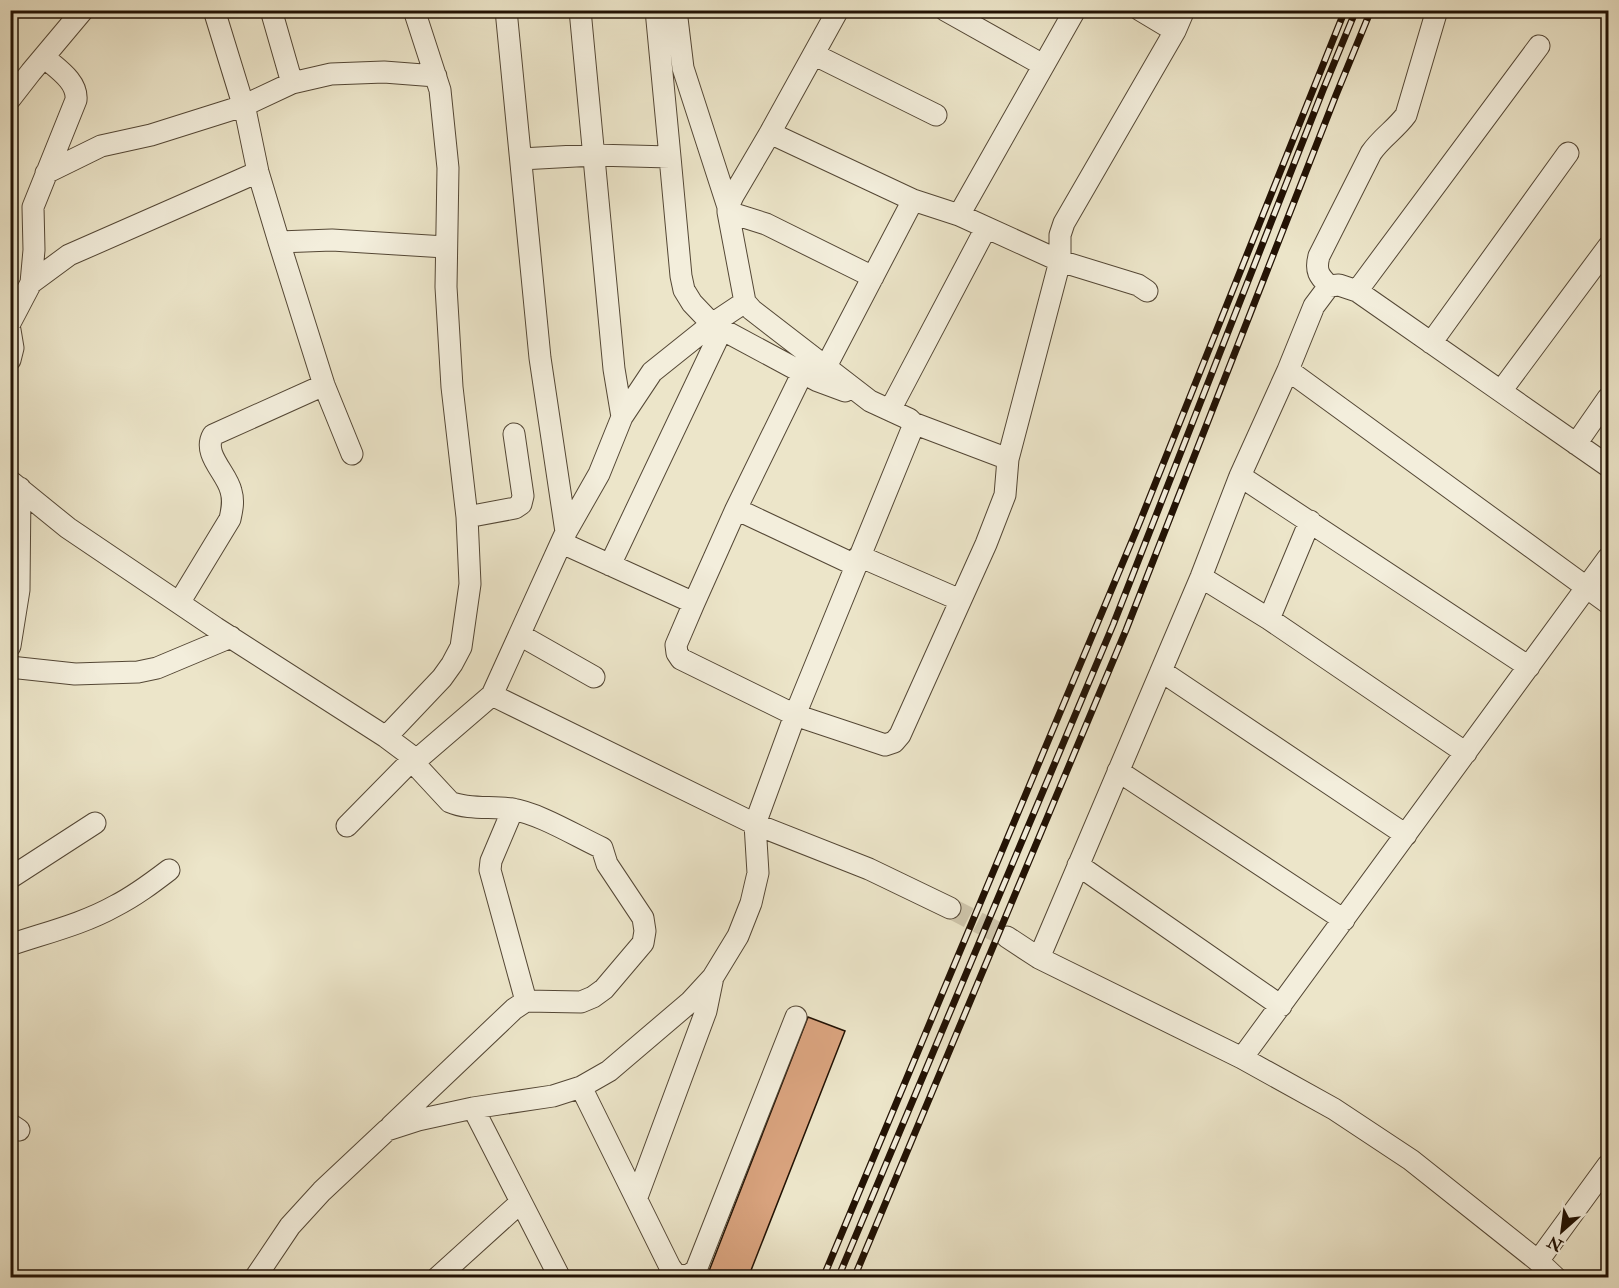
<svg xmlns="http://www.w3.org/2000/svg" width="1619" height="1288" viewBox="0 0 1619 1288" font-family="'IM FELL Double Pica',serif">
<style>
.building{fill:#d9a37e;stroke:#221204;stroke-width:1.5}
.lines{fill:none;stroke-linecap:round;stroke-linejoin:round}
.minor-tunnel{stroke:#cec5ab;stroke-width:21;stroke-dasharray:21 10;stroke-linecap:butt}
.minor-casing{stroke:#544735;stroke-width:23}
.minor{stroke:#f3eedc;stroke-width:21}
.rail-casing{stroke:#221204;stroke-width:7}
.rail{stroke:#f3eedc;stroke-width:4.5;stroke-dasharray:14;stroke-linecap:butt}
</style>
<rect width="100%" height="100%" fill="#ece5c9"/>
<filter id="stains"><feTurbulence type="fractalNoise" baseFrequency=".00333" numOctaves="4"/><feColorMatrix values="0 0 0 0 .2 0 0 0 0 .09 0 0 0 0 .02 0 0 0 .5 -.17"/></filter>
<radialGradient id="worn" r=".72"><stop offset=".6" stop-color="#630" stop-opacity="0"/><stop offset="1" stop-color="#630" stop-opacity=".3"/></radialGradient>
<path class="building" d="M 808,1017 L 845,1031 L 748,1278 L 725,1278 L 709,1271 Z"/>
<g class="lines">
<path class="minor-tunnel" d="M 950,908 L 1007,937"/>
<defs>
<path id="minor" d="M 214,10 L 246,114 L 258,172 L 279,242 L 324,385 L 352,454
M 271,10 L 292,83
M 506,10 L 540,358 L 566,532
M 580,10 L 614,369 L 622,417
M 656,10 L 670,157
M 676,10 L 683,68 L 728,207
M 945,10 L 1043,65
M 1140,10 L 1175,31
M 815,55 L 936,115
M 10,99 L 31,72 L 83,10
M 770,133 L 913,200 L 959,215 L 1060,261 L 1138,285 L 1147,291
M 521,159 L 594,155 L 670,157 L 681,276 L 684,290 L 692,303 L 712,324 L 818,381 L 845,391
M 46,173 L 101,146 L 151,135 L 243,106 L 292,83 L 331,74 L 384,72 L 436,76
M 728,212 L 766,224 L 873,277
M 959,215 L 1075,10
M 279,242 L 332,240 L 445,247
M 31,283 L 69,255 L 258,172
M 1329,286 C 1319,276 1315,271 1319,256 L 1371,153 C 1381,138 1396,129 1406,115 L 1437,10
M 1357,291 L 1539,46
M 10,323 L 31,283 L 34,250 L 33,207 L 76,100 C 78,81 56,68 44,57
M 10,330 L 13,348 L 10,360
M 1431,343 L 1568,153
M 803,372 L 736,509 L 694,603 L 676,645 L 677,653 L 681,659 L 795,715 L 885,745 L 894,742 L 900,735 L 986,544 L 1005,495 L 1008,459 L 1060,261 L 1060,235 L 1064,223 L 1175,31 L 1184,10
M 820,378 L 913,200
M 1501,391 L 1608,247
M 890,410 L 986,228
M 913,423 L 1008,459
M 1576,444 L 1608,398
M 1608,466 L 1357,291 L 1339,285 L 1329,286 L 1314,306 L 1288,370 L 1608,603
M 1240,476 L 1529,667
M 10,481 L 68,528 L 216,628 L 386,737 L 414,758 L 420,757 L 492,695 L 755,824 L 869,869 L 950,908
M 736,509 L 855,565
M 467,517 L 515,508 L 521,504 L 523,496 L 514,434
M 562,543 L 694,603
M 859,556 L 960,600
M 610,565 L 722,329
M 1201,577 L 1269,619 L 1466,753
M 179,603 L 230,519 C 232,510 234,501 231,491 C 227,473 202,454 213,435 L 324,385
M 1269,619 L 1310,521
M 520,635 L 594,677
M 10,646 L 19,590 L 20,488
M 10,667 L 75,674 L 138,672 L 157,668 L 231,637
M 1161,671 L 1406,835
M 492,695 L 566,532 L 599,474 L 622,417 L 652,372 L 712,324 L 745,302
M 386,737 L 442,678 L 452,664 L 461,647 L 470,584 L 467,517 L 452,387 L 446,287 L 448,168 L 440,90 L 414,10
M 1118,771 L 1344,920
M 513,809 L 491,861 L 490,870 L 526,1001
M 347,826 L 414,758
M 1078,865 L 1281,1006
M 10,878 L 95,823
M 1007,937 L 1039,958 L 1242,1058 L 1334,1109 L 1411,1160 L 1538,1261 L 1556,1278
M 10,945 C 45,933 83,924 115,906 C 135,896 152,883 169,870
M 1039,958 L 1201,577 L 1240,476 L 1288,370
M 1242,1058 L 1608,558
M 581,1087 L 670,1267 L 676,1275 L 688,1276 L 696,1270 L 796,1017
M 473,1108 L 560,1278
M 10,1124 L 19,1130
M 391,1126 L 514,1009 L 526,1001 L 581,1002 L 593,997 L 604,989 L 643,943 L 645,931 L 643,918 L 607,864 L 602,848 C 576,836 539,813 511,809 C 492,806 468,810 450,802 L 412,761
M 637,1197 L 706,1011 L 713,977
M 1538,1261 L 1608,1165
M 255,1278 L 290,1226 L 322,1191 L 387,1130 L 418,1120 L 473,1108 L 553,1096 L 581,1087 L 609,1071 L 690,1002 L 713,977 L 738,936 L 751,903 L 758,873 L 755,824 L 795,715 L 912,429 L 913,423 L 909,419 L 870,401 L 752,310 L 745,302 L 728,212 L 728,207 L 733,196 L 770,133 L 838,10
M 437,1278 L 521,1202"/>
</defs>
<use href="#minor" class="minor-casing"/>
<use href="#minor" class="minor"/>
<defs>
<path id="rail" d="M 823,1278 L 1139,524 L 1345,10
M 838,1278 L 1113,625 L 1323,90 L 1356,10
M 854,1278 L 1126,630 L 1336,95 L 1371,10"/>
</defs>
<use href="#rail" class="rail-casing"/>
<use href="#rail" class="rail"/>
</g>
<rect width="1619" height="1288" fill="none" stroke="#ece5c9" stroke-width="36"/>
<rect x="12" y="12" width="1595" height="1264" fill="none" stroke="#221204" stroke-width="3"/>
<rect x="18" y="18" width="1583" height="1252" fill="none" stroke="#221204" stroke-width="1.5"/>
<g transform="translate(1562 1231) rotate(208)" stroke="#f3eedc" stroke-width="4.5" paint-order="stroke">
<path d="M0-4.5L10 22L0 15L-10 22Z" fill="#221204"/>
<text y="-9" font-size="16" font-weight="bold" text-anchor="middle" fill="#221204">N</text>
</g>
<rect width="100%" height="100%" filter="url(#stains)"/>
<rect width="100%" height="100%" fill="url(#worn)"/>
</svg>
